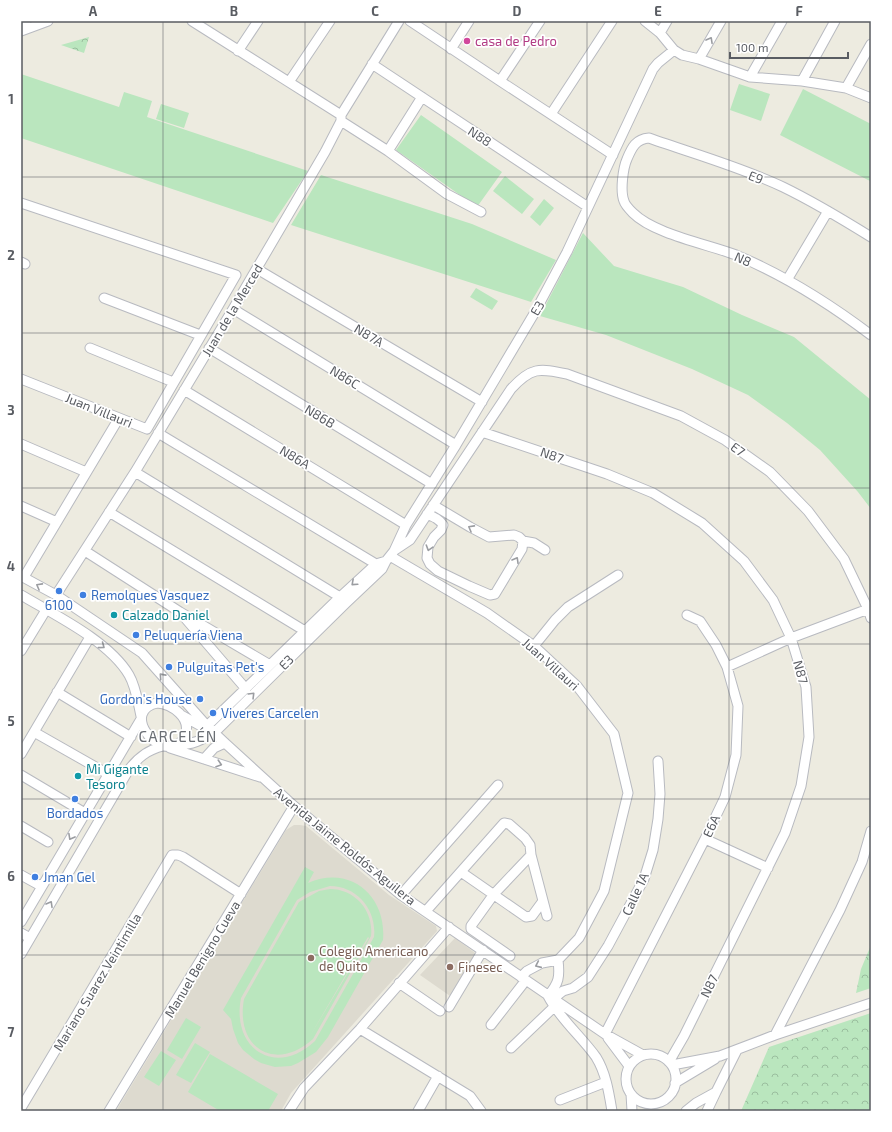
<svg xmlns="http://www.w3.org/2000/svg" width="892" height="1132" viewBox="0 0 892 1132" font-family="'Exo 2',sans-serif">
<style>
.education{fill:#dddacf}
.green{fill:#bae6be;fill-rule:evenodd}
.forest{fill:url(#forest-crowns)}
.lines{fill:none;stroke-linecap:round;stroke-linejoin:round}
.minor-casing{stroke:#b8bac0;stroke-width:11}
.minor{stroke:#fff;stroke-width:9}
.oneway{stroke:#9b9da1}
.grid{fill:none;stroke:#595c62;stroke-width:1;stroke-opacity:0.55}
.hotel-dot{fill:#d1479c;stroke:#fff;stroke-width:1.5}
.shop-dot{fill:#3f7fe0;stroke:#fff;stroke-width:1.5}
.culture-dot{fill:#0f9aa8;stroke:#fff;stroke-width:1.5}
.education-dot{fill:#8d6e63;stroke:#fff;stroke-width:1.5}
.labels{text-anchor:middle;stroke-width:3.5;stroke-linejoin:round;paint-order:stroke}
.hotel-label{font-size:13px;fill:#b23c85;stroke:#fff;text-anchor:start}
.street-label{font-size:13px;fill:#595c62;stroke:#fff}
.shop-label{font-size:13px;fill:#366cbe;stroke:#fff;text-anchor:start}
.culture-label{font-size:13px;fill:#0d838f;stroke:#fff;text-anchor:start}
.education-label{font-size:13px;fill:#785e54;stroke:#fff;text-anchor:start}
.quarter-label{font-size:15px;letter-spacing:1px;fill:#6a6e74;stroke:#fff}
.neatline{fill:none;stroke:#595c62;stroke-width:1.5}
.grid-label{font-size:13px;text-anchor:middle;font-weight:bold;fill:#595c62}
</style>
<defs>
<pattern id="forest-crowns" width="20" height="18" patternUnits="userSpaceOnUse"><rect width="20" height="18" fill="#bae6be"/><path d="M2 6a3 3 0 1 1 6 0M12 15a3 3 0 1 1 6 0" fill="none" stroke="#9abe9e"/></pattern>
</defs>
<rect width="100%" height="100%" fill="#edebe0"/>
<path class="education" d="M 294,825 L 300,825 L 306,826 L 389,895 L 436,926 L 437,931 L 291,1093 L 281,1111 L 116,1111 L 286,830 Z
M 455,938 L 479,956 L 453,998 L 420,975 Z"/>
<path class="green" d="M 21,74 L 119,107 L 124,92 L 152,101 L 147,117 L 308,171 L 273,223 L 21,138 Z
M 739,84 L 770,94 L 761,121 L 730,110 Z
M 803,89 L 871,124 L 871,179 L 870,181 L 780,135 Z
M 161,104 L 189,113 L 184,128 L 156,119 Z
M 421,115 L 502,172 L 477,207 L 396,150 Z
M 321,175 L 472,224 L 556,260 L 531,302 L 291,225 Z
M 505,176 L 534,199 L 522,214 L 493,191 Z
M 544,199 L 554,208 L 540,226 L 530,217 Z
M 583,233 L 614,266 L 683,287 L 742,315 L 794,337 L 871,400 L 871,509 L 858,492 L 820,450 L 787,423 L 748,395 L 692,369 L 606,335 L 540,316 Z
M 476,288 L 498,301 L 492,310 L 470,297 Z
M 305,867 L 314,872 L 308,883 C 350,864 387,896 383,940 L 328,1037 L 316,1052 L 298,1063 L 291,1066 L 275,1067 L 261,1063 L 254,1059 L 243,1050 L 238,1043 L 233,1029 L 231,1019 L 223,1010 ZM 330,886 C 357,886 377,910 374,937 L 315,1041 C 276,1078 231,1049 241,998 L 297,900 L 310,892 Z
M 330,889 C 355,889 374,911 371,936 L 313,1039 C 275,1073 235,1048 244,999 L 299,902 L 319,891 ZM 368,937 L 369,938 L 310,1036 L 287,1023 L 310,1036 Z
M 186,1018 L 201,1027 L 182,1059 L 167,1050 Z
M 195,1043 L 210,1052 L 191,1083 L 176,1075 Z
M 161,1051 L 176,1060 L 159,1086 L 144,1077 Z
M 210,1054 L 278,1094 L 268,1111 L 220,1111 L 188,1092 Z"/>
<path class="forest" d="M 89,37 L 84,53 L 61,45 Z
M 871,945 L 871,988 L 856,993 L 861,969 Z
M 871,1013 L 871,1111 L 741,1111 L 769,1047 Z"/>
<g class="lines">
<defs>
<path id="minor" d="M 192,21 L 341,115
M 410,21 L 500,81 L 613,155
M 645,21 L 660,33 L 674,50 L 682,55 L 699,59 L 750,77 L 802,81 L 846,88 L 871,98
M 21,26 L 26,21
M 21,31 L 48,21
M 660,33 L 667,21
M 451,49 L 469,21
M 238,51 L 258,21
M 699,59 L 721,21
M 372,64 L 588,207
M 750,77 L 782,21
M 500,81 L 540,21
M 802,81 L 835,21
M 289,82 L 330,21
M 846,88 L 871,44
M 551,114 L 612,21
M 341,121 L 388,151 L 447,194 L 481,212
M 388,151 L 422,97
M 21,203 L 236,275 L 147,429 L 21,379
M 871,237 C 842,219 814,202 783,187 C 741,167 694,154 649,138 C 636,139 632,147 627,159 C 623,168 620,191 624,201 C 625,205 630,210 633,213 C 654,234 707,244 736,255 C 784,275 830,304 871,335
M 21,262 L 25,264
M 257,269 L 482,402
M 787,280 L 828,211
M 104,298 L 200,335
M 233,309 L 456,445
M 90,348 L 173,382
M 209,348 L 432,484
M 184,390 L 406,525
M 482,432 L 607,474 L 653,493 L 702,523 L 744,561 L 773,600 L 791,638 L 806,687 L 809,737 L 801,786 L 785,833 L 684,1036 L 669,1062
M 158,433 L 376,564
M 21,444 L 86,472
M 135,472 L 340,597
M 21,506 L 57,522
M 109,512 L 305,631
M 427,514 C 434,517 439,519 443,525 L 441,530 L 434,537 L 428,547 L 427,558 L 430,564 L 438,571 L 469,586 L 490,595 L 495,594 L 522,549 L 523,541 L 519,537 L 514,535 L 489,537 L 470,527 L 433,505
M 523,541 L 534,543 L 545,550
M 395,550 L 410,540 L 511,389 C 531,367 539,368 567,374 L 681,416 L 725,440 L 770,472 L 808,511 L 844,559 L 868,609 L 871,618
M 85,551 L 180,612 L 270,665
M 390,556 L 487,613 L 534,646 L 577,686 L 614,734 L 628,793 L 604,891 L 579,938 L 558,960 L 542,963 L 527,971 L 521,977
M 21,576 L 56,595 L 142,653 L 207,726 L 225,743 L 294,806 L 401,895 L 605,1034 L 643,1055
M 24,577 L 119,418
M 21,595 C 55,615 109,641 129,675 C 136,687 138,703 141,716
M 56,595 L 135,472 L 233,309 L 325,152 L 341,121 L 341,115 L 399,21
M 185,618 L 246,689
M 534,646 L 555,620 L 568,607 L 618,575
M 21,651 L 46,610
M 727,667 L 791,638 L 871,608
M 57,692 L 131,737
M 157,703 C 172,704 192,718 185,735 C 184,739 182,742 178,744 C 156,758 121,711 157,703 Z
M 181,715 L 201,726 L 207,726 L 340,597 L 376,564 L 386,561
M 34,732 L 122,782
M 177,745 C 192,745 202,740 215,732 L 346,603 L 382,569 L 386,561 L 394,551 L 406,525 L 456,445 L 535,312 L 567,252 L 653,69 L 658,63 L 674,50
M 170,748 L 260,777
M 21,754 L 90,637
M 204,759 L 214,748 L 225,743
M 21,775 L 85,813
M 21,826 L 48,842
M 705,839 L 768,868
M 461,872 L 526,917 L 532,916 L 543,901
M 21,875 L 41,886
M 401,895 L 498,785
M 426,911 L 504,823 L 509,824 L 525,838 L 530,845 L 531,855 L 547,916
M 21,922 L 141,719
M 21,933 L 30,938
M 21,954 L 128,771 C 137,758 147,750 163,746
M 510,956 L 471,929 L 471,926 L 494,894 L 531,855
M 558,960 C 560,977 559,983 548,996 C 560,1019 581,1036 596,1057 C 606,1073 609,1093 612,1111
M 399,983 L 440,1011
M 553,999 L 563,991 L 573,988 L 588,977 L 608,946 L 644,879 L 653,850 L 658,819 L 660,794 L 658,761
M 449,1007 L 483,950
M 491,1025 L 526,980
M 360,1029 L 470,1096 L 481,1111
M 605,1034 L 705,839 L 725,797 L 736,755 L 738,706 L 727,667 L 716,645 L 700,621 L 687,615
M 775,1035 L 840,910 L 862,862 L 871,831
M 608,1038 L 629,1066
M 511,1048 L 554,1007
M626 1079a25 25 0 1 1 50 0a25 25 0 1 1-50 0Z
M 672,1065 L 720,1056 L 775,1035 L 871,1003
M 675,1083 L 715,1059
M 631,1094 L 632,1111
M 560,1100 L 606,1082
M 21,1108 L 172,855 L 178,855 L 183,857 L 241,894
M 109,1111 L 294,806
M 289,1111 L 304,1088 L 360,1029 L 449,927
M 418,1111 L 438,1076
M 686,1111 L 696,1103 L 716,1092 L 737,1050
M 707,1111 L 716,1092"/>
</defs>
<use href="#minor" class="minor-casing"/>
<use href="#minor" class="minor"/>
</g>
<defs><path id="oneway-chevron" d="M-2-3.5L2.5 0L-2 3.5" fill="none" stroke-width="1.6" stroke-linecap="round" stroke-linejoin="round"/></defs>
<g class="oneway">
<use href="#oneway-chevron" transform="translate(710 40) rotate(-61)"/>
<use href="#oneway-chevron" transform="translate(471 528) rotate(-151)"/>
<use href="#oneway-chevron" transform="translate(429 548) rotate(107)"/>
<use href="#oneway-chevron" transform="translate(516 560) rotate(-60)"/>
<use href="#oneway-chevron" transform="translate(354 583) rotate(138)"/>
<use href="#oneway-chevron" transform="translate(39 586) rotate(-151)"/>
<use href="#oneway-chevron" transform="translate(102 646) rotate(37)"/>
<use href="#oneway-chevron" transform="translate(162 676) rotate(-132)"/>
<use href="#oneway-chevron" transform="translate(252 695) rotate(-45)"/>
<use href="#oneway-chevron" transform="translate(219 764) rotate(18)"/>
<use href="#oneway-chevron" transform="translate(71 837) rotate(119)"/>
<use href="#oneway-chevron" transform="translate(50 904) rotate(-60)"/>
<use href="#oneway-chevron" transform="translate(538 965) rotate(156)"/>
</g>
<path class="grid" d="M 163,21 L 163,1111M 305,21 L 305,1111M 446,21 L 446,1111M 587,21 L 587,1111M 729,21 L 729,1111M 21,177 L 871,177M 21,333 L 871,333M 21,488 L 871,488M 21,644 L 871,644M 21,799 L 871,799M 21,955 L 871,955"/>
<circle class="hotel-dot" cx="467" cy="41" r="4"/>
<g class="shop-dot">
<circle cx="59" cy="591" r="4"/>
<circle cx="83" cy="595" r="4"/>
<circle cx="136" cy="635" r="4"/>
<circle cx="169" cy="667" r="4"/>
<circle cx="200" cy="699" r="4"/>
<circle cx="213" cy="713" r="4"/>
<circle cx="75" cy="799" r="4"/>
<circle cx="35" cy="877" r="4"/>
</g>
<g class="culture-dot">
<circle cx="114" cy="615" r="4"/>
<circle cx="78" cy="776" r="4"/>
</g>
<g class="education-dot">
<circle cx="311" cy="958" r="4"/>
<circle cx="450" cy="967" r="4"/>
</g>
<g class="labels">
<g class="hotel-label">
<text x="475" y="46">casa de Pedro</text>
</g>
<g class="street-label">
<text transform="translate(480 136) rotate(33)" y="5">N88</text>
<text transform="translate(756 177) rotate(22)" y="5">E9</text>
<text transform="translate(743 259) rotate(24)" y="5">N8</text>
<text transform="translate(537 308) rotate(-61)" y="5">E3</text>
<text transform="translate(232 310) rotate(-59)" y="5">Juan de la Merced</text>
<text transform="translate(369 335) rotate(31)" y="5">N87A</text>
<text transform="translate(345 377) rotate(31)" y="5">N86C</text>
<text transform="translate(99 410) rotate(22)" y="5">Juan Villauri</text>
<text transform="translate(320 416) rotate(31)" y="5">N86B</text>
<text transform="translate(738 449) rotate(36)" y="5">E7</text>
<text transform="translate(552 455) rotate(19)" y="5">N87</text>
<text transform="translate(295 457) rotate(31)" y="5">N86A</text>
<text transform="translate(286 662) rotate(-45)" y="5">E3</text>
<text transform="translate(551 664) rotate(42)" y="5">Juan Villauri</text>
<text transform="translate(801 672) rotate(75)" y="5">N87</text>
<text transform="translate(711 826) rotate(-65)" y="5">E6A</text>
<text transform="translate(345 846) rotate(39)" y="5">Avenida Jaime Roldós Aguilera</text>
<text transform="translate(635 894) rotate(-65)" y="5">Calle 1A</text>
<text transform="translate(202 959) rotate(-59)" y="5">Manuel Benigno Cueva</text>
<text transform="translate(97 982) rotate(-59)" y="5">Mariano Suarez Veintimilla</text>
<text transform="translate(709 986) rotate(-64)" y="5">N87</text>
</g>
<g class="shop-label">
<text x="91" y="600">Remolques Vasquez</text>
<text x="59" y="610" text-anchor="middle">6100</text>
<text x="144" y="640">Peluquería Viena</text>
<text x="177" y="672">Pulguitas Pet's</text>
<text x="192" y="704" text-anchor="end">Gordon's House</text>
<text x="221" y="718">Viveres Carcelen</text>
<text x="75" y="818" text-anchor="middle">Bordados</text>
<text x="43" y="882">Jman Gel</text>
</g>
<g class="culture-label">
<text x="122" y="620">Calzado Daniel</text>
<text x="86" y="774">Mi Gigante<tspan x="86" dy="15">Tesoro</tspan></text>
</g>
<g class="education-label">
<text x="319" y="956">Colegio Americano<tspan x="319" dy="15">de Quito</tspan></text>
<text x="458" y="972">Finesec</text>
</g>
<g class="quarter-label">
<text x="178" y="742">CARCELÉN</text>
</g>
</g>
<rect width="892" height="1132" fill="none" stroke="#ffffff" stroke-width="44"/>
<path d="M730 52v6h118v-6" fill="none" stroke="#595c62" stroke-width="2"/>
<text x="736" y="52" font-size="12" fill="#595c62" stroke="#ffffff" stroke-width="3" paint-order="stroke">100 m</text>
<rect x="22" y="22" width="848" height="1088" class="neatline"/>
<g class="grid-label">
<text x="93" y="16">A</text>
<text x="234" y="16">B</text>
<text x="375" y="16">C</text>
<text x="517" y="16">D</text>
<text x="658" y="16">E</text>
<text x="799" y="16">F</text>
<text x="11" y="104">1</text>
<text x="11" y="260">2</text>
<text x="11" y="415">3</text>
<text x="11" y="571">4</text>
<text x="11" y="726">5</text>
<text x="11" y="881">6</text>
<text x="11" y="1037">7</text>
</g>
</svg>
